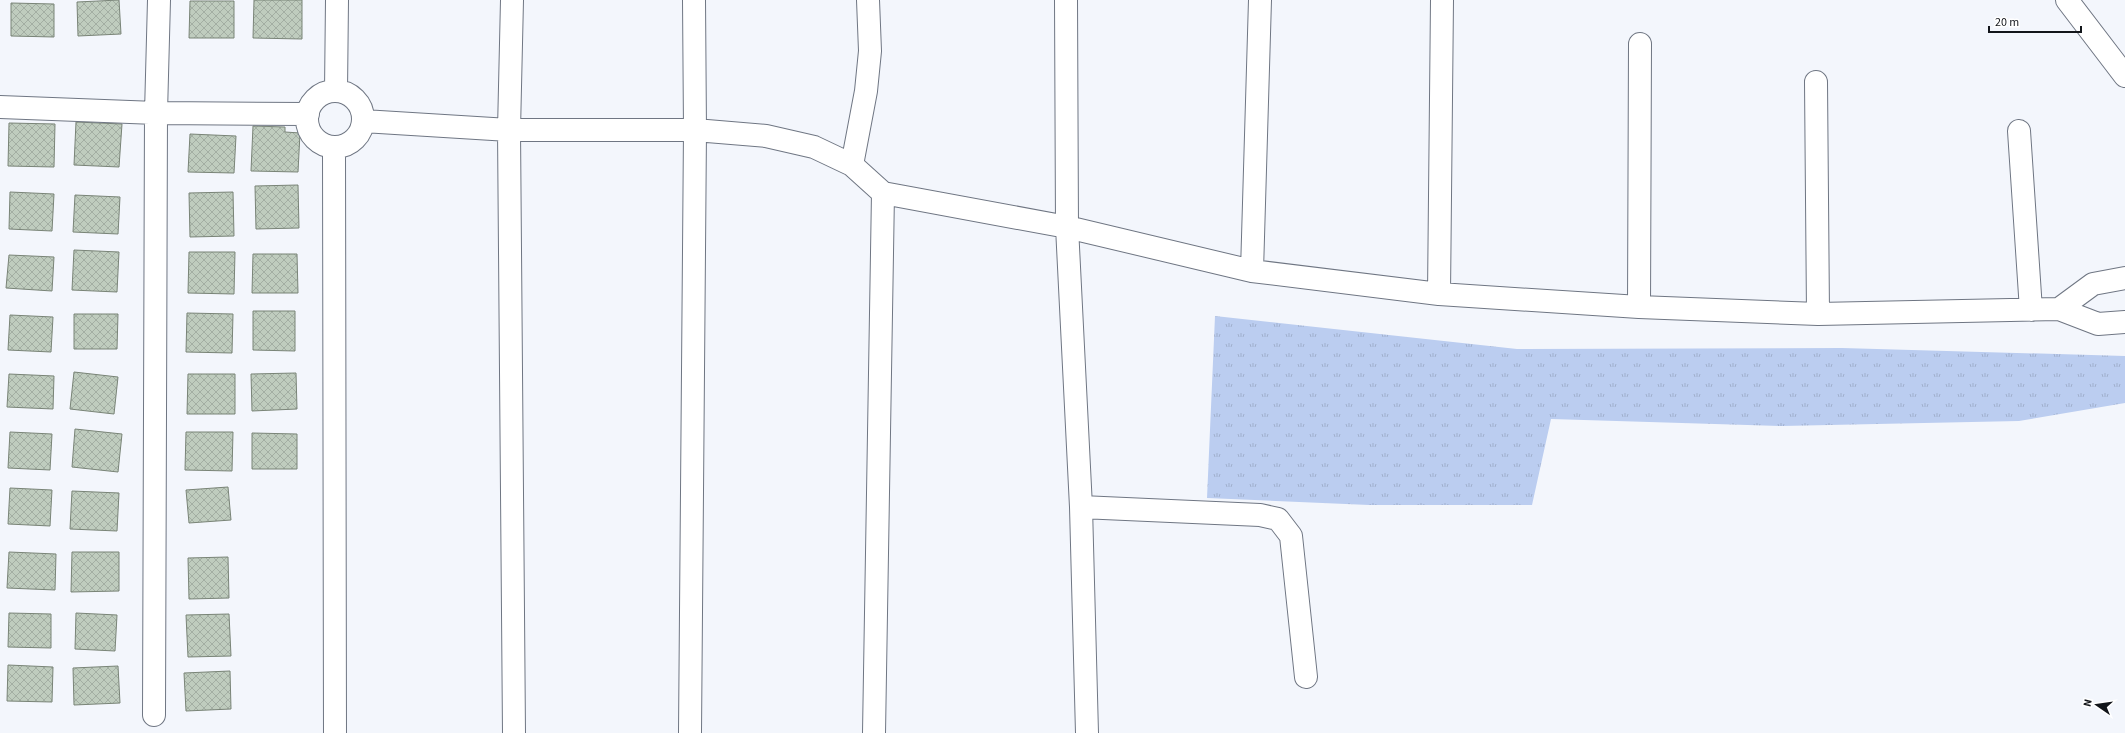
<svg xmlns="http://www.w3.org/2000/svg" width="2125" height="733" viewBox="0 0 2125 733" font-family="'Source Sans 3',sans-serif">
<style>
.park{fill:url(#park-tufts)}
.building{fill:url(#building-cross-hatch);stroke:#798477}
.lines{fill:none;stroke-linecap:round;stroke-linejoin:round}
.minor-casing{stroke:#6f7683;stroke-width:24}
.tertiary-casing{stroke:#6f7683;stroke-width:24}
.minor{stroke:#fff;stroke-width:22}
.tertiary{stroke:#fff;stroke-width:22}
</style>
<defs>
<pattern id="park-tufts" width="24" height="20" patternUnits="userSpaceOnUse"><rect width="24" height="20" fill="#bbcdf0"/><path d="M3 7l-1-3M5 7V3M7 7l1-3M15 17l-1-3M17 17v-4M19 17l1-3" fill="none" stroke="#a0afcd"/></pattern>
<pattern id="building-cross-hatch" width="8" height="8" patternUnits="userSpaceOnUse"><rect width="8" height="8" fill="#bfccbe"/><path d="M0 0l8 8M0 8l8-8" fill="none" stroke="#a3aea3"/></pattern>
</defs>
<rect width="100%" height="100%" fill="#f3f6fc"/>
<path class="park" d="M 1215,316 L 1517,349 L 1842,348 L 2125,356 L 2125,403 L 2019,421 L 1782,426 L 1551,419 L 1532,505 L 1369,505 L 1207,498 Z"/>
<path class="building" d="M 119,0 L 121,34 L 78,36 L 77,2 Z
M 254,0 L 302,0 L 302,39 L 253,38 Z
M 190,1 L 234,1 L 234,38 L 189,38 Z
M 11,3 L 54,4 L 54,37 L 11,36 Z
M 76,122 L 122,124 L 119,167 L 74,165 Z
M 9,123 L 55,124 L 54,167 L 8,166 Z
M 253,126 L 285,127 L 285,132 L 300,133 L 298,172 L 251,171 Z
M 190,134 L 236,136 L 234,173 L 188,172 Z
M 298,185 L 299,228 L 256,229 L 255,186 Z
M 10,192 L 54,194 L 52,231 L 9,229 Z
M 233,192 L 234,236 L 190,237 L 189,193 Z
M 75,195 L 120,197 L 118,234 L 73,232 Z
M 74,250 L 119,252 L 117,292 L 72,290 Z
M 189,252 L 235,252 L 234,294 L 188,293 Z
M 253,254 L 297,254 L 298,293 L 252,293 Z
M 9,255 L 54,257 L 52,291 L 6,288 Z
M 253,311 L 295,311 L 295,351 L 253,350 Z
M 187,313 L 233,314 L 232,353 L 186,352 Z
M 74,314 L 118,314 L 117,349 L 74,349 Z
M 10,315 L 53,317 L 51,352 L 8,350 Z
M 74,372 L 118,377 L 114,414 L 70,409 Z
M 296,373 L 297,409 L 252,411 L 251,374 Z
M 9,374 L 54,376 L 53,409 L 7,407 Z
M 188,374 L 235,374 L 235,414 L 187,414 Z
M 75,429 L 122,434 L 118,472 L 72,467 Z
M 10,432 L 52,434 L 50,470 L 8,468 Z
M 186,432 L 233,432 L 232,471 L 185,470 Z
M 252,433 L 297,434 L 297,469 L 252,469 Z
M 228,487 L 231,520 L 189,523 L 186,490 Z
M 10,488 L 52,490 L 50,526 L 8,524 Z
M 72,491 L 119,493 L 117,531 L 70,529 Z
M 9,552 L 56,554 L 55,590 L 7,588 Z
M 72,552 L 119,552 L 119,591 L 71,592 Z
M 228,557 L 229,598 L 189,599 L 188,558 Z
M 9,613 L 51,614 L 51,648 L 8,647 Z
M 76,613 L 117,615 L 115,651 L 75,649 Z
M 229,614 L 231,656 L 188,657 L 186,615 Z
M 8,665 L 53,667 L 52,702 L 7,701 Z
M 118,666 L 120,703 L 74,705 L 73,668 Z
M 230,671 L 231,709 L 186,711 L 184,673 Z"/>
<g class="lines">
<defs>
<path id="minor" d="M 512,0 L 509,130 L 514,733
M 1066,0 L 1067,227 L 1081,507 L 1087,733
M 1816,82 L 1818,314
M 336,91 L 337,0
M307 119a28 28 0 1 1 56 0a28 28 0 1 1-56 0Z
M 0,107 L 156,113 L 308,114
M 363,121 L 509,130 L 695,130 L 766,136 L 814,147 L 852,165 L 883,193 L 1067,227 L 1252,271 L 1439,294 L 1639,307 L 1818,314 L 2059,309 L 2098,324 L 2125,322
M 2019,131 L 2031,310
M 334,147 L 335,733
M 852,165 L 866,91 L 870,51 L 868,0
M 1252,271 L 1260,0
M 1439,294 L 1442,0
M 1639,307 L 1640,44
M 2059,309 L 2093,284 L 2125,278
M 1081,507 L 1260,515 L 1278,519 L 1291,536 L 1306,677
M 154,715 L 156,113 L 159,0
M 690,733 L 695,130 L 694,0
M 874,733 L 883,193"/>
<path id="tertiary" d="M 2067,0 L 2125,76"/>
</defs>
<use href="#minor" class="minor-casing"/>
<use href="#tertiary" class="tertiary-casing"/>
<use href="#minor" class="minor"/>
<use href="#tertiary" class="tertiary"/>
</g>
<g transform="translate(2097 705) rotate(283)" stroke="#ffffff" stroke-width="3" paint-order="stroke">
<path d="M0-3L7 15L0 10L-7 15Z" fill="#12151a"/>
<text y="-6" font-size="11" font-weight="bold" text-anchor="middle" fill="#12151a">N</text>
</g>
<path d="M1989 26v6h92v-6" fill="none" stroke="#12151a" stroke-width="2"/>
<text x="1995" y="26" font-size="12" fill="#12151a" stroke="#ffffff" stroke-width="3" paint-order="stroke">20 m</text>
</svg>
